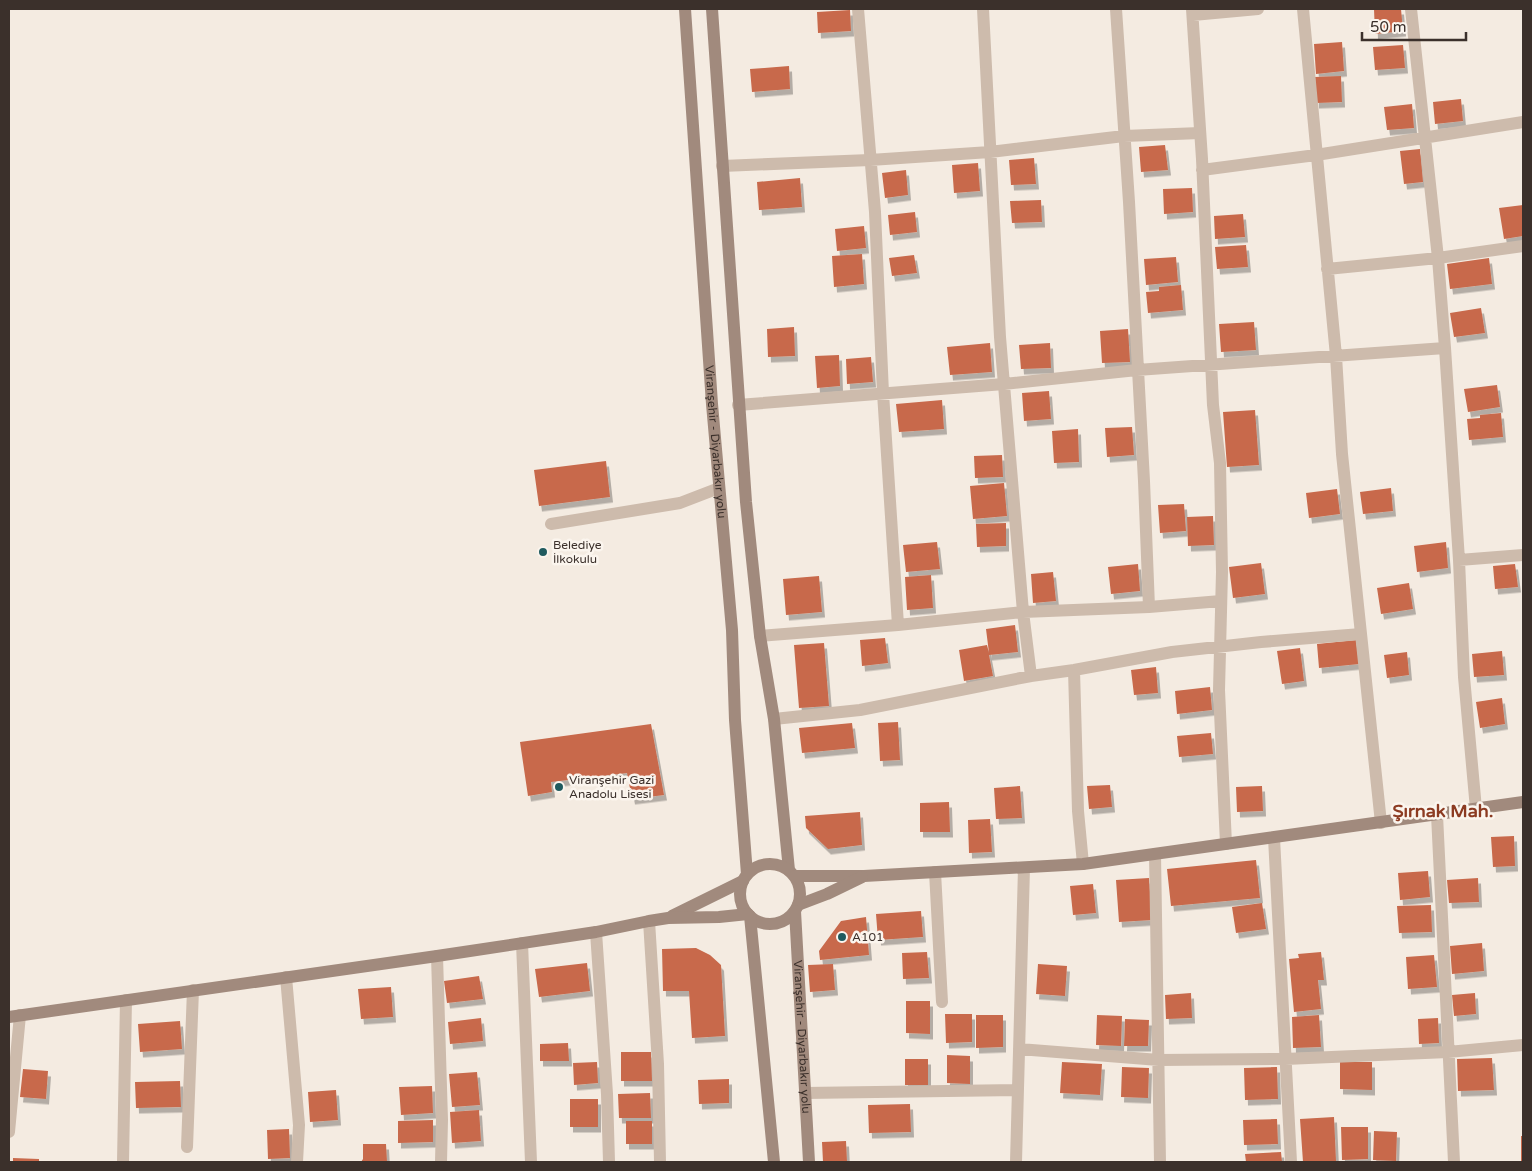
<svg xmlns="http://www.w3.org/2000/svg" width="1532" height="1171" viewBox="0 0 1532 1171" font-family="'Varela Round',sans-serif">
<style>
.building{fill:#c8694b;filter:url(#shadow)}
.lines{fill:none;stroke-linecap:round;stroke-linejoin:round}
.street{stroke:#cdbbac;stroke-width:12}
.secondary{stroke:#a18a7d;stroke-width:12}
.poi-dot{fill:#1f5a5e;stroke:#fbf5ee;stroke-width:2}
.labels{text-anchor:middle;stroke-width:5;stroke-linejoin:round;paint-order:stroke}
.street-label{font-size:12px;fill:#3b302b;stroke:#fbf5ee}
.poi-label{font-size:12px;fill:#3b302b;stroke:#fbf5ee;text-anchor:start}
.district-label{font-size:18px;font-weight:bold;fill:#8c3b22;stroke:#fbf5ee}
</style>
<defs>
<filter id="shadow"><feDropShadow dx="3" dy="5.5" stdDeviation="0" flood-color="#0004"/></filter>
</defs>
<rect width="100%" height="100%" fill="#f4ebe1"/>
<path class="building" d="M 1374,9 L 1401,9 L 1403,31 L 1375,34 Z
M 850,10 L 851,31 L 818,33 L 817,12 Z
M 1342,42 L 1344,71 L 1316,74 L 1314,44 Z
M 1403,45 L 1405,68 L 1375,70 L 1373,47 Z
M 789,66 L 790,89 L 752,92 L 750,69 Z
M 1341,76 L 1342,102 L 1316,103 L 1315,77 Z
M 1461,99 L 1463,121 L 1435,124 L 1433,102 Z
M 1412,104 L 1414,128 L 1387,130 L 1384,107 Z
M 1165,145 L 1168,170 L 1141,172 L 1139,147 Z
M 1420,149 L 1423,182 L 1404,184 L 1400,151 Z
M 1034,158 L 1036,184 L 1011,185 L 1009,160 Z
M 978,163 L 980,191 L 954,193 L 952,165 Z
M 906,170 L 908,195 L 885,198 L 882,173 Z
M 800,178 L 802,207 L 759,210 L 757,182 Z
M 1192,188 L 1193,212 L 1164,214 L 1163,189 Z
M 1041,200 L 1042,222 L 1012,223 L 1010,201 Z
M 1523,205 L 1523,236 L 1504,239 L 1499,208 Z
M 915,212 L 917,232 L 890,235 L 888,215 Z
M 1243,214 L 1245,237 L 1215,239 L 1214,216 Z
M 864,226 L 866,248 L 837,251 L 835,229 Z
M 1246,245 L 1248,267 L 1217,269 L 1215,247 Z
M 862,254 L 864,284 L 834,287 L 832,256 Z
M 914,255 L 917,273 L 892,276 L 889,258 Z
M 1176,257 L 1178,282 L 1146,285 L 1144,259 Z
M 1489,258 L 1492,284 L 1450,289 L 1447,264 Z
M 1181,285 L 1183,310 L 1148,313 L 1146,292 L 1159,291 L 1159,287 Z
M 1481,308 L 1485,333 L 1454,337 L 1450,313 Z
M 1254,322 L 1256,350 L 1221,352 L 1219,324 Z
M 794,327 L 795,356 L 768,357 L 767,329 Z
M 1128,329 L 1130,362 L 1102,363 L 1100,331 Z
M 990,343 L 992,372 L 950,375 L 947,347 Z
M 1050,343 L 1051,368 L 1021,369 L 1019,345 Z
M 839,355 L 840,386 L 817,388 L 815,356 Z
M 871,357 L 873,382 L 847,384 L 846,359 Z
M 1497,385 L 1500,407 L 1468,412 L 1464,389 Z
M 1049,391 L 1051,419 L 1024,421 L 1022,393 Z
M 942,400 L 944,429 L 899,432 L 896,404 Z
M 1255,410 L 1259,465 L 1227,467 L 1223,412 Z
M 1501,413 L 1503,437 L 1469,440 L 1467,419 L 1480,418 L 1480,415 Z
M 1132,427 L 1134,455 L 1107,457 L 1105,428 Z
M 1078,429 L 1079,462 L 1054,463 L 1052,431 Z
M 1002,455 L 1003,477 L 975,478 L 974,456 Z
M 606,461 L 610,497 L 539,506 L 534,470 Z
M 1004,483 L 1007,516 L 973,519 L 970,486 Z
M 1391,488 L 1393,511 L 1363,514 L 1360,492 Z
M 1337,489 L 1340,514 L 1309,518 L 1306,493 Z
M 1184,504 L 1186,531 L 1160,533 L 1158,505 Z
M 1213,516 L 1214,545 L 1188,546 L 1187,517 Z
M 1006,523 L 1006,546 L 977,547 L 976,524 Z
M 937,542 L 940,569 L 906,572 L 903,545 Z
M 1446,542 L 1448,568 L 1417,572 L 1414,546 Z
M 1261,563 L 1265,594 L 1233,598 L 1229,567 Z
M 1138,564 L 1140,591 L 1111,594 L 1108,567 Z
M 1515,564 L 1518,587 L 1495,589 L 1493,566 Z
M 1053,572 L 1056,601 L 1033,603 L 1031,574 Z
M 931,575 L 933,608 L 907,610 L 905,577 Z
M 819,576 L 822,612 L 786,615 L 783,579 Z
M 1409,583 L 1413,609 L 1381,614 L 1377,588 Z
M 1015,625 L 1018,652 L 989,655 L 993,676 L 964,681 L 959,650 L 987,645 L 989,653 L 986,629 Z
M 885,638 L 888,663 L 862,666 L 860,640 Z
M 1356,640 L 1359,664 L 1319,668 L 1317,644 Z
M 824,643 L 829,706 L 799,708 L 794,645 Z
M 1300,648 L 1304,681 L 1282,684 L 1277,651 Z
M 1502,651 L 1504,675 L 1474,677 L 1472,654 Z
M 1407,652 L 1409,675 L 1387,678 L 1384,655 Z
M 1156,667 L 1158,693 L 1134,695 L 1131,670 Z
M 1210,687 L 1212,710 L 1177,714 L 1175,691 Z
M 1502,698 L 1505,724 L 1480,728 L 1476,702 Z
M 898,722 L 900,760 L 880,761 L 878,723 Z
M 852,723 L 855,748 L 802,753 L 799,728 Z
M 651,724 L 664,795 L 632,799 L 627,773 L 551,782 L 552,792 L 528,796 L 520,742 Z
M 1211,733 L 1213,754 L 1179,757 L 1177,736 Z
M 1110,785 L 1112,807 L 1089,809 L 1087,786 Z
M 1020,786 L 1022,818 L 996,819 L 994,788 Z
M 1262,786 L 1263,811 L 1237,812 L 1236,787 Z
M 949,802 L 950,832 L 920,832 L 920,803 Z
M 860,812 L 862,845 L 828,849 L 806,828 L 805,816 Z
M 990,819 L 992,852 L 969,853 L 968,820 Z
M 1514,836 L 1515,866 L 1493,867 L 1491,837 Z
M 1256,860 L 1260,898 L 1171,906 L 1167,869 Z
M 1428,871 L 1430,897 L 1400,900 L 1398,873 Z
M 1149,878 L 1152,920 L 1119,922 L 1116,880 Z
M 1478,878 L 1479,902 L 1449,903 L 1447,880 Z
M 1093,884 L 1096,913 L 1073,915 L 1070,886 Z
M 1262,903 L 1266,929 L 1236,933 L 1232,907 Z
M 1431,905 L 1432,932 L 1399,933 L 1397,906 Z
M 921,911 L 923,937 L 878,940 L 876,914 Z
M 866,917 L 869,955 L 820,960 L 819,951 L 841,921 Z
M 1482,943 L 1484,971 L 1452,974 L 1450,946 Z
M 696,948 L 710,955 L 721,965 L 725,1036 L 692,1038 L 689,991 L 663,991 L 662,949 Z
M 927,952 L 929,978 L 903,979 L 902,953 Z
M 1321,952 L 1324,980 L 1318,980 L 1321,1009 L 1294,1012 L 1289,959 L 1299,958 L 1298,954 Z
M 1434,955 L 1437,987 L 1408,989 L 1406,957 Z
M 587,963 L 590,991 L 539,997 L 535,969 Z
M 833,964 L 835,990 L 810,992 L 808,965 Z
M 1038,964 L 1067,966 L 1065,996 L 1036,994 Z
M 479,976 L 483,999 L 447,1003 L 444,981 Z
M 391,987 L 393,1017 L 361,1019 L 358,989 Z
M 1191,993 L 1192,1018 L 1166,1019 L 1165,995 Z
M 1475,993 L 1476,1014 L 1454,1016 L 1452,995 Z
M 906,1001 L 930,1001 L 930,1034 L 906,1033 Z
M 945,1014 L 972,1014 L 972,1042 L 946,1043 Z
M 976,1015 L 1003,1015 L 1003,1047 L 976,1048 Z
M 1097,1015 L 1122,1016 L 1121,1046 L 1096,1045 Z
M 1319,1015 L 1321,1047 L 1293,1048 L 1292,1017 Z
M 481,1018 L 483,1041 L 450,1044 L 448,1022 Z
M 1438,1018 L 1439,1043 L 1419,1044 L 1418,1019 Z
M 1125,1019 L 1149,1020 L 1148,1046 L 1124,1046 Z
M 180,1021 L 182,1049 L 140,1052 L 138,1024 Z
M 568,1043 L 569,1061 L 540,1061 L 540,1044 Z
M 621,1052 L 651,1052 L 652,1081 L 621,1081 Z
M 947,1055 L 970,1056 L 970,1084 L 947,1083 Z
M 1492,1058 L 1494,1090 L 1458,1091 L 1457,1059 Z
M 905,1059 L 928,1059 L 928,1085 L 905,1085 Z
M 597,1062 L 598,1083 L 574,1085 L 573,1063 Z
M 1062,1062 L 1102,1064 L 1100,1095 L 1060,1093 Z
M 1340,1062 L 1372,1062 L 1372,1090 L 1340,1089 Z
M 1122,1067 L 1149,1068 L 1148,1098 L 1121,1097 Z
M 1277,1067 L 1278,1099 L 1245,1100 L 1244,1068 Z
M 23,1069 L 48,1071 L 46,1099 L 20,1097 Z
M 477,1072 L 480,1105 L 452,1107 L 449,1074 Z
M 729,1079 L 729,1103 L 699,1104 L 698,1080 Z
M 180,1081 L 181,1107 L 136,1108 L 135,1082 Z
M 432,1086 L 433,1113 L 401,1115 L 399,1087 Z
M 336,1090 L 338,1120 L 310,1122 L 308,1092 Z
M 650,1093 L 651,1118 L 619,1118 L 618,1094 Z
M 570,1099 L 598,1099 L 598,1127 L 570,1127 Z
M 910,1104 L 911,1132 L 869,1133 L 868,1105 Z
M 479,1110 L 481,1141 L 452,1143 L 450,1112 Z
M 1334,1117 L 1336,1161 L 1303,1162 L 1300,1119 Z
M 1277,1119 L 1278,1144 L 1244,1145 L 1243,1120 Z
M 433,1120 L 433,1142 L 398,1143 L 398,1121 Z
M 626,1121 L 652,1121 L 652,1144 L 626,1144 Z
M 1341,1127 L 1368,1127 L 1368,1159 L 1342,1160 Z
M 289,1129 L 290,1158 L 268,1159 L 267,1130 Z
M 1374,1131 L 1397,1132 L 1396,1161 L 1373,1160 Z
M 1521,1136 L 1523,1136 L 1523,1162 L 1521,1162 Z
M 846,1141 L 847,1162 L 823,1162 L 822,1142 Z
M 363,1144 L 386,1144 L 387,1162 L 361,1162 L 363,1159 Z
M 1281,1152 L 1282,1162 L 1246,1162 L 1245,1154 Z
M 13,1158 L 39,1159 L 39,1162 L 13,1162 Z"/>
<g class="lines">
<path class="street" d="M 858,9 L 875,212 L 883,393 L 898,625
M 983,9 L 1000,337 L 1023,612 L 1031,676
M 1116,9 L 1129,202 L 1144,481 L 1149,607
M 1192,9 L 1202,159 L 1213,405 L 1220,463 L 1222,572 L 1219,690 L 1226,844
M 1303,9 L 1336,356 L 1342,454 L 1381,823
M 1411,9 L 1438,258 L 1445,348 L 1459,560 L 1464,677 L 1476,809
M 1193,15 L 1258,9
M 722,166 L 870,160 L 990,152 L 1124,136 L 1200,133
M 1202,170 L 1316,155 L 1523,122
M 1327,269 L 1438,258 L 1523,246
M 738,405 L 1004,384 L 1137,370 L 1445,348
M 551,524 L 680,503 L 719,488
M 1459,560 L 1523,555
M 760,636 L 898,625 L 1023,612 L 1149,607 L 1221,601
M 1074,670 L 1078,811 L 1083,864
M 774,719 L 860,710 L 1031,676 L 1074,670 L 1172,652 L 1261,642 L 1361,634
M 1437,815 L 1454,1162
M 1274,838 L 1291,1162
M 1155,854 L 1160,1162
M 935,872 L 942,1002
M 649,921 L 658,1064 L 660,1162
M 596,932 L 607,1094 L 609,1162
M 522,943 L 531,1162
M 437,956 L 442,1120 L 441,1162
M 286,977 L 299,1125 L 297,1162
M 1019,1049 L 1159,1060 L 1285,1059 L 1448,1052 L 1523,1045
M 805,1093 L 1018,1090
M 9,1132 L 20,1015
M 187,1147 L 193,990
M 123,1162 L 126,1000
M 1016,1162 L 1024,868"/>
<g class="secondary">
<path id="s1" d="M 685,9 L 712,404 L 732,630 L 735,720 L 747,874"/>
<path d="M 712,9 L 746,502 L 760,636 L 774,719 L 789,870"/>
<circle cx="770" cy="894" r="30"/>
<path d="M 795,876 L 864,876 L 1083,864 L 1523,802"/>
<path d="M 798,905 L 827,894 L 862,877"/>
<path id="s2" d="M 795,911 L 809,1162"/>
<path d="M 672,916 L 743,881"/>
<path d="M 750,916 L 774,1162"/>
<path d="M 9,1017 L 437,956 L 596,932 L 649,921 L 668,918 L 719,917 L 748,914"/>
</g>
</g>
<g class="poi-dot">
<circle cx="543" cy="552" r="5"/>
<circle cx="559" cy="787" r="5"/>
<circle cx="842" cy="937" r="5"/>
</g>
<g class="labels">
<g class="street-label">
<text dy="4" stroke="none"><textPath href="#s1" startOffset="434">Viranşehir - Diyarbakır yolu</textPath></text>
<text dy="4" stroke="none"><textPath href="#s2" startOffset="126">Viranşehir - Diyarbakır yolu</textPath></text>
</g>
<g class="poi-label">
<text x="553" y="549">Belediye<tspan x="553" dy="14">İlkokulu</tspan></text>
<text x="569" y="784">Viranşehir Gazi<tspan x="569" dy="14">Anadolu Lisesi</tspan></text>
<text x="852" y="941">A101</text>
</g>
<g class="district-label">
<text x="1443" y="817">Şırnak Mah.</text>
</g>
</g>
<rect width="1532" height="1171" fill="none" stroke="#3b302b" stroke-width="20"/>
<path d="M1362 32v8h104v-8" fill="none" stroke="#3b302b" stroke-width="2.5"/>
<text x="1370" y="32" font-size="15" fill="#3b302b" stroke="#fbf5ee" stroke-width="4" paint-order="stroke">50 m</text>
</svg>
